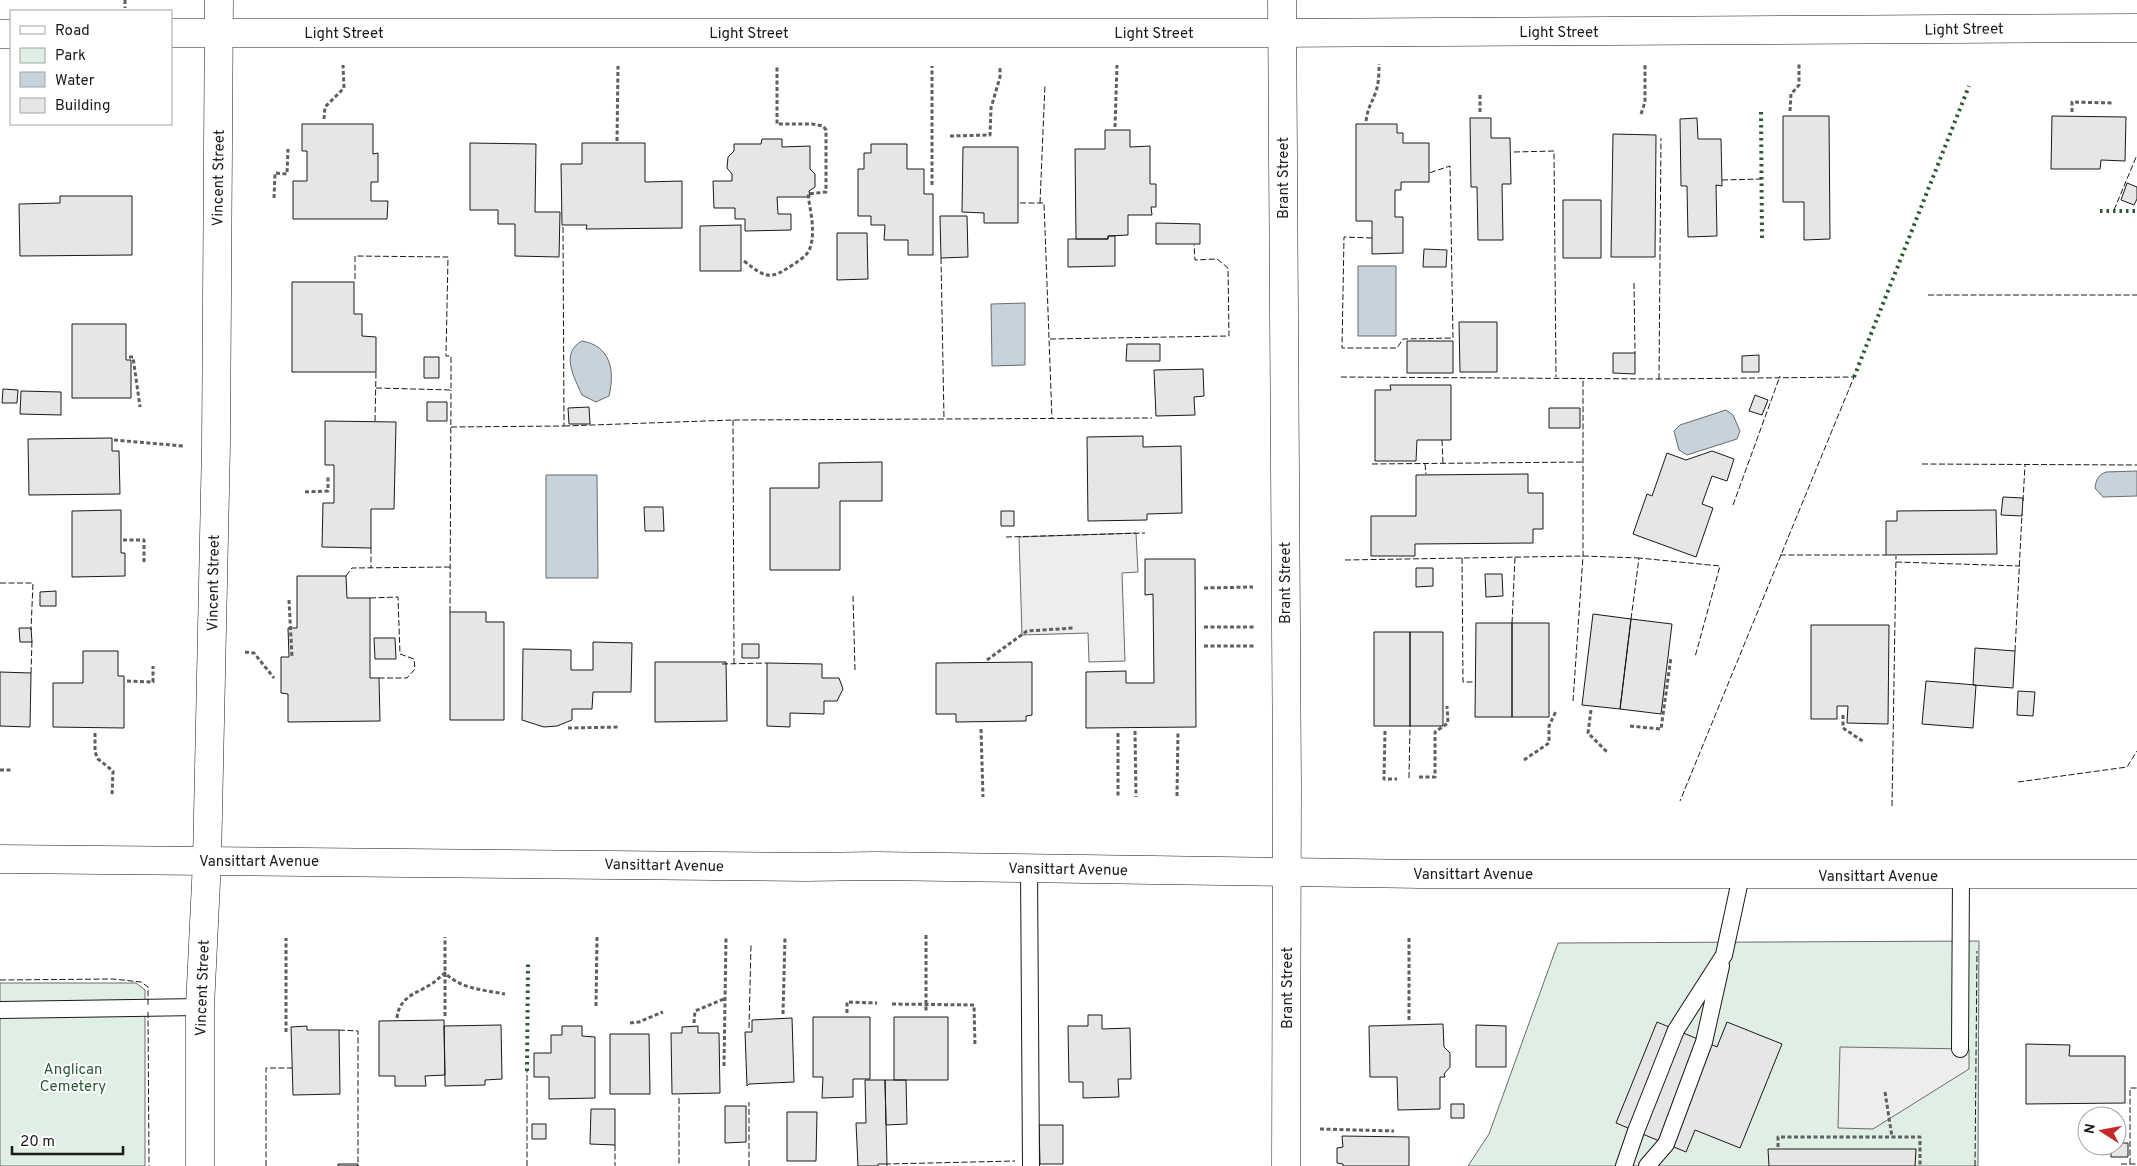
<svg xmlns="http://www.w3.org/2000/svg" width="2137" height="1166" viewBox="0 0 2137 1166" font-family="Overpass,sans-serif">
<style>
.green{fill:#e0efe3;stroke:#6a6a6a}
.parking{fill:#ededed;stroke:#6a6a6a}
.water{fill:#c6d2dc;stroke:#6a6a6a}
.building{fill:#e6e6e6;stroke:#1a1a1a}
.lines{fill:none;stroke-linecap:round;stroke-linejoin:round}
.service-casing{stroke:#1a1a1a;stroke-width:18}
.minor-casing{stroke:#1a1a1a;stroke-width:29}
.tertiary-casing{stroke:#1a1a1a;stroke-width:29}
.primary-casing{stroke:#1a1a1a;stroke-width:29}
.path{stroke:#5f5f5f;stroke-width:3;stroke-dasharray:4 2.5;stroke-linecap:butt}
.service{stroke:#fff;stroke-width:16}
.minor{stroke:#fff;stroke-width:28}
.tertiary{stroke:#fff;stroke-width:28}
.primary{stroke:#fff;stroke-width:28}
.hedge{stroke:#2b5a34;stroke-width:4;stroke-dasharray:2.5 4;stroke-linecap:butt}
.fence{stroke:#1a1a1a;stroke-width:1;stroke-dasharray:6 2.5;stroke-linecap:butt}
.labels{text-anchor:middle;stroke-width:4;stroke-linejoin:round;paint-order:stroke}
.street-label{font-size:15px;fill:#1a1a1a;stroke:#fff}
.park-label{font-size:15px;fill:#2b5a34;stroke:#fff}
</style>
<rect width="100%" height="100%" fill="#fff"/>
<path class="green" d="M 1979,941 L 1978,1166 L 1468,1166 L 1489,1134 L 1558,943 Z
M 0,983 L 136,983 L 145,990 L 145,1166 L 0,1166 Z"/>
<path class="parking" d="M 1136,533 L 1138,572 L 1122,573 L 1125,661 L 1089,662 L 1088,633 L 1022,635 L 1019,537 Z
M 1840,1047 L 1969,1049 L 1969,1069 L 1873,1129 L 1838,1128 Z"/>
<path class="water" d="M 1358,266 L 1396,266 L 1396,336 L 1358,336 Z
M 1025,303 L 1025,365 L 992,366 L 991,304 Z
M 582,341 C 611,346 615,371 609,396 L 596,402 L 582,395 C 574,377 560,353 582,341 Z
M 1726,410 L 1733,415 L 1740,431 L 1737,439 L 1687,455 L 1679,450 L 1674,431 L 1680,425 Z
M 2137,471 L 2137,496 L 2103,497 L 2095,488 C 2096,480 2098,475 2106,472 Z
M 546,475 L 597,475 L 598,578 L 546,578 Z"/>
<path class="building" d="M 1783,116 L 1829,116 L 1830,239 L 1804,240 L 1804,202 L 1783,202 Z
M 2052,116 L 2126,117 L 2125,161 L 2101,160 L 2100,169 L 2051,169 Z
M 1470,118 L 1491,118 L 1491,138 L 1510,138 L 1511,184 L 1502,184 L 1503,240 L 1478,240 L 1477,187 L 1471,187 Z
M 1697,118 L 1698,139 L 1721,139 L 1722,186 L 1716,185 L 1717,236 L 1688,237 L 1687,186 L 1681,186 L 1680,119 Z
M 302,124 L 373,124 L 373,154 L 378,153 L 378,182 L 371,182 L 371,201 L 388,201 L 387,219 L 293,219 L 293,181 L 307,181 L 307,151 L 302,151 Z
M 1356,124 L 1397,124 L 1397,133 L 1403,133 L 1403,143 L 1429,143 L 1429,182 L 1401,182 L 1401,190 L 1395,190 L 1395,217 L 1403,217 L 1403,253 L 1372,254 L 1372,221 L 1356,221 Z
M 1105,130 L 1130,130 L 1130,147 L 1150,146 L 1150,184 L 1156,184 L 1156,207 L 1151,207 L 1152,215 L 1128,215 L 1128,235 L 1108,236 L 1108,239 L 1076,239 L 1075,149 L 1105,149 Z
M 1613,134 L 1656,135 L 1655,257 L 1611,257 Z
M 762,139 L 782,139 L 782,147 L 810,146 L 810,169 L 815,174 L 815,187 L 809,191 L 810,197 L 777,197 L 778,214 L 791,214 L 791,230 L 745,231 L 745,219 L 735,219 L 735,208 L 714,208 L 713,181 L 732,181 L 732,174 L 727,168 L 728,157 L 734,151 L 734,144 L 761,144 Z
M 470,143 L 536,144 L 535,212 L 560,212 L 559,257 L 515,256 L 515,224 L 498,224 L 498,210 L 470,210 Z
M 582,143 L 645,143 L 645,182 L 682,181 L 682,228 L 586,229 L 587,225 L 562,225 L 561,164 L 582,164 Z
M 871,144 L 907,144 L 907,169 L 924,169 L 924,194 L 933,194 L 933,255 L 908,255 L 908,240 L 884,240 L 885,225 L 871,225 L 871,216 L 858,216 L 858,169 L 864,169 L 864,153 L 871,153 Z
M 963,147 L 1018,147 L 1018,223 L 984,223 L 984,213 L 962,212 Z
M 2127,183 L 2137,187 L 2137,199 L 2134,205 L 2121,200 Z
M 60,196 L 132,196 L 132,255 L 20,256 L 19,204 L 60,203 Z
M 1563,200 L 1601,200 L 1601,258 L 1563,258 Z
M 940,216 L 967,216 L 968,257 L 941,258 Z
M 1156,223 L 1200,224 L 1200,244 L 1156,244 Z
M 741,225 L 741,271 L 700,271 L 700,226 Z
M 837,233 L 867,233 L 868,279 L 837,280 Z
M 1108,236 L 1115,236 L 1115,266 L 1068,267 L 1068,239 L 1108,239 Z
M 1424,249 L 1447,250 L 1446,267 L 1423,267 Z
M 292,282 L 354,282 L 354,314 L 362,314 L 362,336 L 376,337 L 376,372 L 292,372 Z
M 1459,322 L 1497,322 L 1497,372 L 1460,372 Z
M 72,324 L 126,324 L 126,360 L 131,360 L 131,398 L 72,398 Z
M 1407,341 L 1453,341 L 1453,373 L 1407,373 Z
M 1127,344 L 1160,344 L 1160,361 L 1126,361 Z
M 1613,353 L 1635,353 L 1635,374 L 1613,373 Z
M 1759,355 L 1759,372 L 1742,372 L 1742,356 Z
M 424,357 L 439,357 L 439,378 L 424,378 Z
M 1203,369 L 1204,396 L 1194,397 L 1195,415 L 1156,416 L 1154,370 Z
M 1390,385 L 1451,385 L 1451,440 L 1417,440 L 1416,461 L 1375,461 L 1375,390 L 1391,390 Z
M 3,389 L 18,390 L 17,403 L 2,403 Z
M 21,391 L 61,392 L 61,415 L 20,414 Z
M 1755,395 L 1768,400 L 1762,415 L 1749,411 Z
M 427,402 L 447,402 L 447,421 L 427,421 Z
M 589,407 L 590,424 L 569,424 L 568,408 Z
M 1549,408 L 1580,408 L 1580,428 L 1549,428 Z
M 325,421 L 396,422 L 394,509 L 371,509 L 371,548 L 322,547 L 323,503 L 334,503 L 334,465 L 325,465 Z
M 1143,436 L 1143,447 L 1181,446 L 1182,513 L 1147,514 L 1147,520 L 1088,521 L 1087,437 Z
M 112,438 L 112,451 L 119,451 L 120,494 L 29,495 L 28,439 Z
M 1712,451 L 1734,459 L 1727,481 L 1712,476 L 1702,504 L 1713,508 L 1696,557 L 1633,534 L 1647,494 L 1652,496 L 1667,453 L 1686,460 Z
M 882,462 L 882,501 L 840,501 L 840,570 L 770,570 L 770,488 L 819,488 L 819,463 Z
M 1528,474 L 1528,493 L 1543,493 L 1543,529 L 1533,529 L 1533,543 L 1415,544 L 1415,556 L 1371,556 L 1371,516 L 1416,516 L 1416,475 Z
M 2003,497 L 2023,498 L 2022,516 L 2001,515 Z
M 644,507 L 663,507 L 664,531 L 645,531 Z
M 121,510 L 121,553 L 125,553 L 125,576 L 72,577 L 72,511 Z
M 1996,510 L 1997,554 L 1886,555 L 1886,521 L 1897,521 L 1897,511 Z
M 1001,511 L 1014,511 L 1014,526 L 1001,526 Z
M 1145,559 L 1195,559 L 1196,727 L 1086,728 L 1086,672 L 1126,671 L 1126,683 L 1154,683 L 1153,594 L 1145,595 Z
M 1416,568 L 1433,568 L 1433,586 L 1416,587 Z
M 1485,574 L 1502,574 L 1503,596 L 1486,597 Z
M 297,576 L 346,576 L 347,598 L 370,598 L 370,678 L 379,678 L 380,721 L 288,722 L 288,694 L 281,693 L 281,657 L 289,657 L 288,628 L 297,628 Z
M 56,591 L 56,606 L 40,606 L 40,592 Z
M 450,612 L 486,612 L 486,622 L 504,622 L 504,720 L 450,720 Z
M 1593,614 L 1631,619 L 1620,709 L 1582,705 Z
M 1631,619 L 1672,624 L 1661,714 L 1620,709 Z
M 1476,623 L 1512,623 L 1512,717 L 1475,717 Z
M 1512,623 L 1549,623 L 1549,717 L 1512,717 Z
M 1811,625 L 1889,625 L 1888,724 L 1847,723 L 1848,706 L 1837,706 L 1837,719 L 1811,719 Z
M 19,628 L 31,628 L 32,642 L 20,642 Z
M 1374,632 L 1410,632 L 1410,726 L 1374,726 Z
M 1410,632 L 1443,632 L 1443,726 L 1410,726 Z
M 374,638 L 395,638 L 396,659 L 375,659 Z
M 593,642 L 632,643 L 631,692 L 593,692 L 592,709 L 572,709 L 572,720 L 557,726 L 544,727 L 522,720 L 523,649 L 571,650 L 571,670 L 593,670 Z
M 742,644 L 759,644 L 759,658 L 742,658 Z
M 1975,648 L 2015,651 L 2013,688 L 1973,685 Z
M 83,651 L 118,651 L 118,676 L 124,676 L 124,728 L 53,727 L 53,683 L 83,683 Z
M 655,662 L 726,662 L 727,721 L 655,722 Z
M 1032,662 L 1032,715 L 1026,716 L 1026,721 L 956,722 L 956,714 L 936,714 L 936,663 Z
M 767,663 L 822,664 L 822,678 L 839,678 L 843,689 L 837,701 L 824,701 L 824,714 L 790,713 L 790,727 L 767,726 Z
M 0,672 L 31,673 L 30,727 L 0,726 Z
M 1926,681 L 1976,685 L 1973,728 L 1922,724 Z
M 2018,691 L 2035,692 L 2033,716 L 2017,715 Z
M 1088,1015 L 1102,1015 L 1102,1029 L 1130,1028 L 1131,1079 L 1118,1079 L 1119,1097 L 1083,1098 L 1083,1082 L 1069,1082 L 1068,1026 L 1088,1026 Z
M 813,1017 L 870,1017 L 870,1079 L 853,1079 L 853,1097 L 822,1098 L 823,1077 L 813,1077 Z
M 894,1017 L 948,1017 L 948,1080 L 894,1080 Z
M 792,1018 L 794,1082 L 749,1084 L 747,1086 L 745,1032 L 752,1032 L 752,1020 Z
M 444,1020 L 445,1075 L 425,1076 L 426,1086 L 395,1086 L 395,1076 L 379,1076 L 379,1021 Z
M 1657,1022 L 1717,1047 L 1727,1022 L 1782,1044 L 1740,1148 L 1695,1130 L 1686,1152 L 1616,1123 Z
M 1443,1024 L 1444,1047 L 1450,1053 L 1450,1067 L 1444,1074 L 1445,1077 L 1440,1077 L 1440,1109 L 1398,1110 L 1397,1077 L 1370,1077 L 1369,1026 Z
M 501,1025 L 502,1079 L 485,1080 L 485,1085 L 445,1086 L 444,1026 Z
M 1476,1025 L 1506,1026 L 1506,1067 L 1476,1067 Z
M 307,1026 L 307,1030 L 339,1030 L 340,1094 L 293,1095 L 291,1027 Z
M 562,1026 L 582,1026 L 582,1036 L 595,1037 L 595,1098 L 549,1099 L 549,1077 L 534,1077 L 534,1053 L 551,1053 L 551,1035 L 562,1035 Z
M 698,1026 L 698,1033 L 719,1033 L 720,1093 L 672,1094 L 671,1033 L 682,1033 L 682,1027 Z
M 610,1034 L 649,1034 L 650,1094 L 610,1094 Z
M 2026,1044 L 2070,1045 L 2069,1056 L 2125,1056 L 2125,1103 L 2026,1104 Z
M 865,1080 L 885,1080 L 887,1164 L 878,1164 L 878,1166 L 858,1166 L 856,1123 L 866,1123 Z
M 885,1080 L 906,1080 L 907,1124 L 886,1125 Z
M 1451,1104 L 1464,1104 L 1464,1118 L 1451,1118 Z
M 725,1106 L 746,1106 L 746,1142 L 725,1143 Z
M 591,1109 L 615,1109 L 615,1145 L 590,1144 Z
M 787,1112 L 817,1112 L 816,1161 L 787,1161 Z
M 532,1124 L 546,1124 L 546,1139 L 532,1139 Z
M 1039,1125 L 1063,1125 L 1063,1164 L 1040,1164 Z
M 1342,1136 L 1409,1137 L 1409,1166 L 1343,1166 L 1343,1164 L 1337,1163 L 1337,1148 L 1343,1147 Z
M 2117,1143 L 2128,1143 L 2128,1157 L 2111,1157 L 2111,1146 L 2117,1146 Z
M 1768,1149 L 1916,1149 L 1915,1166 L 1769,1166 Z
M 338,1164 L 358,1164 L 358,1166 L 338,1166 Z"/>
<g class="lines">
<defs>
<path id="service" d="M 1029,868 L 1031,1166
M 0,1010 L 200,1007
M 1960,1049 L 1961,876
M 1624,1166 L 1636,1131 L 1676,1030 L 1724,955 L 1741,876
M 1647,1166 L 1666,1144 L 1704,1042 L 1721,966"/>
<path id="minor" d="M 171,33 L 1257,33 L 2137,28
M 0,34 L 11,34
M 200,1166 L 200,1007 L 207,861 L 216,445 L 219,0"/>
<path id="tertiary" d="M 1282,0 L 1287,784 L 1286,1166"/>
<path id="primary" d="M 0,859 L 806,867 L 876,866 L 1420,874 L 2137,874"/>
</defs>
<use href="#service" class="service-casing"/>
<use href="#minor" class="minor-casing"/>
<use href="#tertiary" class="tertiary-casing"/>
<use href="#primary" class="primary-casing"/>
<path class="path" d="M 125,0 L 125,8
M 1480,95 L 1480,114
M 1790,111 L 1791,94 L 1799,85 L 1799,63
M 2072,112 L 2072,102 L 2113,103
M 1641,114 L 1645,102 L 1645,64
M 324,119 L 325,107 L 344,88 L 343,65
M 1366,121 C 1368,107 1371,105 1375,94 C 1379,84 1379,74 1379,64
M 1115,127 L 1117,65
M 950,136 L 990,135 L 991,108 L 1000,77 L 1000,66
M 617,141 L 618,66
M 932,185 L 932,66
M 274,198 L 275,173 L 287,174 L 288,149
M 744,261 C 767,279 770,280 794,264 C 800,260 808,255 810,248 C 816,231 810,211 808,194 L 826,192 L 826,130 L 823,126 L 812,124 L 777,124 L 777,66
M 129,357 L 133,357 L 140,407
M 114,440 L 183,446
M 305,492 L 328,491 L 328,475
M 123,540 L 144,540 L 144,564
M 1204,588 L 1253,587
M 289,600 L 292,657
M 1204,627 L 1254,627
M 1204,646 L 1254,646
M 245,652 L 254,653 L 274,678
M 987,660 L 1027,631 L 1074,628
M 127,681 L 153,682 L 153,666
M 1591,710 L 1588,733 L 1607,752
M 1843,715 L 1843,728 L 1864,742
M 1630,726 L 1661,729 L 1671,657
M 568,728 L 620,727
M 981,729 L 983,797
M 1135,731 L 1136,797
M 1385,731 L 1384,779 L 1397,779
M 95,733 L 95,752 L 98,759 L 113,771 L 112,796
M 1118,733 L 1118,796
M 1524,760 L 1549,743 L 1549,726 L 1556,711
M 0,770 L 13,770
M 1419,777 L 1435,777 L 1435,732 L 1448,723 L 1447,706
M 1177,796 L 1178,732
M 926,935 L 926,1011
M 892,1004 L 974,1005 L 975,1046
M 596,1006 L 597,937
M 847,1013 L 847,1002 L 877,1003
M 783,1014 L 785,937
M 445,1016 L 445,937
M 397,1018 C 399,996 418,993 433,983 C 437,980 441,976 445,973 C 461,989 484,990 505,994
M 1409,1020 L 1409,937
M 630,1023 L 639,1022 L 663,1012
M 694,1023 L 695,1011 L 726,998
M 286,1032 L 286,938
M 724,1066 L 726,937
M 1885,1092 L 1892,1137
M 1320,1129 L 1394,1131
M 1778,1147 L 1778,1137 L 1920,1137 L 1920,1166"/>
<use href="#service" class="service"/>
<use href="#minor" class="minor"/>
<use href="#tertiary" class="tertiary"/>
<use href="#primary" class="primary"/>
<path class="hedge" d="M 1761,112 L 1762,238
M 2100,211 L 2137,211
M 1854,377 L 1969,86
M 527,1071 L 528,962"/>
<path class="fence" d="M 1514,152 L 1554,151 L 1556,377
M 1722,180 L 1761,179
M 1020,203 L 1044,203 L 1052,419
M 1040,203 L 1045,84
M 2114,210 L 2137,155
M 1372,238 L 1344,237 L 1342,348 L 1397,348 L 1403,339 L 1453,338 L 1450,166 L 1429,173
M 941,258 L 944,419
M 355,279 L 355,256 L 448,257 L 446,356 L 451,356 L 451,390 L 376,388
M 1634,283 L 1635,353
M 1928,295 L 2137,295
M 1050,339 L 1229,336 L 1228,268 L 1217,259 L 1195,260 L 1194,245
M 1341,377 L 1659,379 L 1854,377 L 1680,801
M 1659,379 L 1661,138
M 733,420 L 734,664
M 375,421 L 376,372
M 564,426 L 733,420 L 1152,418
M 451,427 L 564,426 L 563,225
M 1442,440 L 1443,463
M 1372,464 L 1584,462
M 1425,464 L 1426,474
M 1922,464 L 2137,465
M 2023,501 L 2025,465
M 1733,505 L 1780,376
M 1006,537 L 1145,533
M 371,548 L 371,568
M 1780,555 L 1886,555
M 1462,558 L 1463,682 L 1476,682
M 1345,560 L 1583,556 L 1639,558
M 1896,562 L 2020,566
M 346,576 L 352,568 L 451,567
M 0,583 L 33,583 L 31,630
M 853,596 L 855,670
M 370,598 L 398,597 L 400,654 L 414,659 L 415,669 L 407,678 L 379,678
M 450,612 L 451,390
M 1631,619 L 1639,558 L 1720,566 L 1695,657
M 1512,623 L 1515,557
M 2015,651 L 2022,514
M 722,664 L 767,663
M 31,673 L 32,640
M 1573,701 L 1583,556 L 1583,378
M 1409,778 L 1410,726
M 2018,782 L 2127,767 L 2137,751
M 1892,806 L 1896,556
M 0,980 L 113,979 L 141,982 L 148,987 L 148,1005
M 148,1012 L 149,1166
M 749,1028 L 751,945
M 339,1030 L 358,1031 L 358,1166
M 679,1098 L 679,1166
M 615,1145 L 615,1166
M 2121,1164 L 2137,1164
M 2130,1164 L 2130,1088 L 2137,1088
M 266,1166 L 266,1068 L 292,1068
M 527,1166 L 527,1071
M 749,1166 L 749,1102
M 887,1166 L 887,1164 L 1015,1161
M 1975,1166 L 1977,951"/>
</g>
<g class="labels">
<g class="street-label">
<text transform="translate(1964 29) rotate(-1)" y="5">Light Street</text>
<text x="1559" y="37">Light Street</text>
<text x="344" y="38">Light Street</text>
<text x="749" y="38">Light Street</text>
<text x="1154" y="38">Light Street</text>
<text transform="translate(218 178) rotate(-89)" y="5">Vincent Street</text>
<text transform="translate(1283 178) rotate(-90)" y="5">Brant Street</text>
<text transform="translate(213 583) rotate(-89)" y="5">Vincent Street</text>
<text transform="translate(1285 583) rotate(-90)" y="5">Brant Street</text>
<text x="259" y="866">Vansittart Avenue</text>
<text transform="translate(664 865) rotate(1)" y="5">Vansittart Avenue</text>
<text transform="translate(1068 869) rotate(1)" y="5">Vansittart Avenue</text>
<text x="1473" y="879">Vansittart Avenue</text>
<text x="1878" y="881">Vansittart Avenue</text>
<text transform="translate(202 988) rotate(-88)" y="5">Vincent Street</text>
<text transform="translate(1287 988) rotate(-90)" y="5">Brant Street</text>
</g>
<g class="park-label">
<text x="73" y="1074">Anglican<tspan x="73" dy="17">Cemetery</tspan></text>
</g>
</g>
<rect x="10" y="10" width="162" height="115" fill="#ffffff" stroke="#a3a3a3"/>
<rect x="20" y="26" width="25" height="8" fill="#ffffff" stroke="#a3a3a3"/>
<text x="55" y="35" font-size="15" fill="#1a1a1a">Road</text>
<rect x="20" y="48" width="25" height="15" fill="#e0efe3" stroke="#a3a3a3"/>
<text x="55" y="60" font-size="15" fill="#1a1a1a">Park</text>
<rect x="20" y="72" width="25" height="15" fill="#c6d2dc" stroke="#a3a3a3"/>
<text x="55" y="85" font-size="15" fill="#1a1a1a">Water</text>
<rect x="20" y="98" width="25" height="15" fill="#e6e6e6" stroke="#a3a3a3"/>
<text x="55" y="110" font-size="15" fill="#1a1a1a">Building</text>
<g transform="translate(2102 1131) rotate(281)"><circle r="24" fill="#ffffff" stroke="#a3a3a3"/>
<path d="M0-4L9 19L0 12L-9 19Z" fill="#c62828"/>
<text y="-8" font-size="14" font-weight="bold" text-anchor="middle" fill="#1a1a1a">N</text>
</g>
<path d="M12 1146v8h111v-8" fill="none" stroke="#1a1a1a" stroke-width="2.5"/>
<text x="20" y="1146" font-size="15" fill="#1a1a1a" stroke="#ffffff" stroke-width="4" paint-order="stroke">20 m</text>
</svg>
